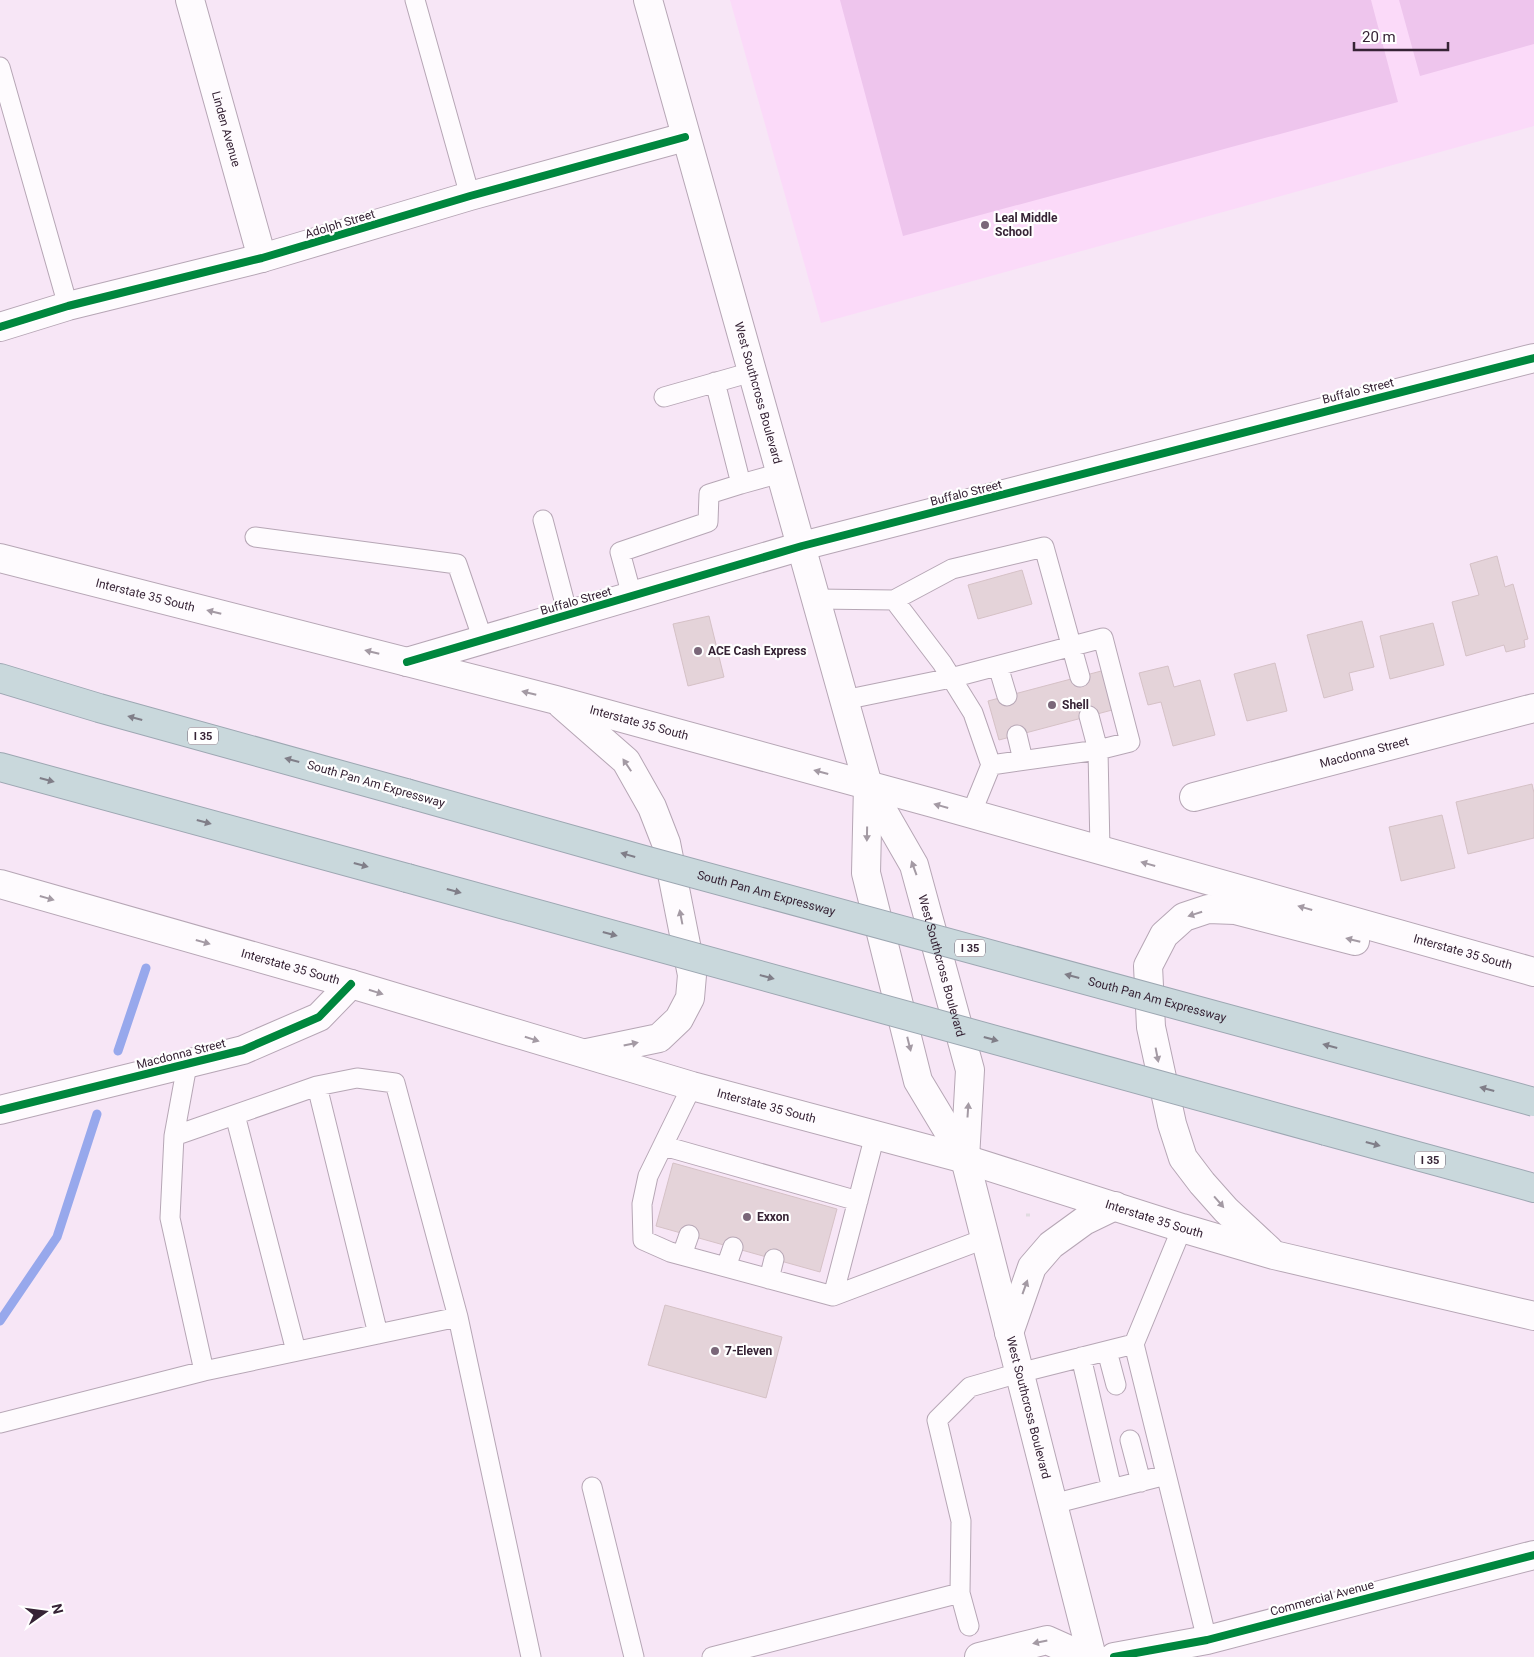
<svg xmlns="http://www.w3.org/2000/svg" width="1534" height="1657" viewBox="0 0 1534 1657" font-family="Roboto,sans-serif">
<style>
.built{fill:#fbdaf9}
.green{fill:#eec5ed}
.lines{fill:none;stroke-linecap:round;stroke-linejoin:round}
.stream{stroke:#97a8ec;stroke-width:9}
.building{fill:#e4d3d9;stroke:#d5c1c6}
.service-casing{stroke:#b6a6b5;stroke-width:21}
.minor-casing{stroke:#b6a6b5;stroke-width:30}
.tertiary-casing{stroke:#b6a6b5;stroke-width:30}
.secondary-casing{stroke:#b6a6b5;stroke-width:30}
.motorway-casing{stroke:#9da7b2;stroke-width:30}
.path{stroke:#e0dbe0;stroke-width:3;stroke-dasharray:4 4;stroke-linecap:butt}
.service{stroke:#fefbfe;stroke-width:19}
.minor{stroke:#fefbfe;stroke-width:28}
.tertiary{stroke:#fefbfe;stroke-width:28}
.secondary{stroke:#fefbfe;stroke-width:28}
.motorway{stroke:#c9d8dc;stroke-width:28}
.motorway-bridge-casing{stroke:#9da7b2;stroke-width:30;stroke-linecap:butt}
.motorway-bridge{stroke:#c9d8dc;stroke-width:28}
.cycleway-casing{stroke:#fff;stroke-width:11}
.cycleway{stroke:#00873e;stroke-width:8}
.oneway{fill:#a49aa4}
.oneway2{fill:#807e88}
.poi-dot{fill:#7a6779;stroke:#fff;stroke-width:2}
.labels{text-anchor:middle;stroke-width:4.5;stroke-linejoin:round;paint-order:stroke}
.shield{fill:#fff;stroke:#726572;stroke-width:1}
.shield-label{font-size:11px;font-weight:bold;fill:#362335}
.street-label{font-size:12px;fill:#362335;stroke:#fff}
.poi-label{font-size:12px;font-weight:bold;fill:#362335;stroke:#fff;text-anchor:start}
</style>
<rect width="100%" height="100%" fill="#f7e6f6"/>
<path class="built" d="M 730,0 L 1534,0 L 1534,126 L 821,323 Z"/>
<path class="green" d="M 840,0 L 1371,0 L 1398,102 L 903,236 Z
M 1399,0 L 1534,0 L 1534,44 L 1420,76 Z"/>
<g class="lines">
<path class="stream" d="M 118,1051 L 146,968
M 0,1321 L 57,1237 L 97,1114"/>
</g>
<path class="building" d="M 1497,556 L 1505,587 L 1513,584 L 1528,639 L 1524,640 L 1525,647 L 1506,652 L 1504,645 L 1466,656 L 1452,602 L 1479,595 L 1470,564 Z
M 1022,570 L 1032,604 L 978,619 L 968,585 Z
M 709,616 L 724,677 L 688,686 L 673,624 Z
M 1362,621 L 1374,667 L 1349,673 L 1353,690 L 1324,698 L 1307,635 Z
M 1433,623 L 1444,665 L 1390,679 L 1380,636 Z
M 1275,663 L 1287,711 L 1247,721 L 1234,674 Z
M 1168,666 L 1174,687 L 1200,680 L 1215,735 L 1173,746 L 1161,702 L 1148,705 L 1139,673 Z
M 1105,670 L 1116,709 L 999,740 L 988,701 Z
M 1532,784 L 1534,793 L 1534,838 L 1468,854 L 1456,802 Z
M 1442,815 L 1455,868 L 1401,881 L 1389,827 Z
M 673,1163 L 837,1209 L 820,1272 L 656,1226 Z
M 665,1305 L 782,1337 L 766,1398 L 648,1365 Z"/>
<g class="lines">
<defs>
<path id="service" d="M 415,0 L 470,196
M 0,67 L 68,306
M 664,397 L 752,372
M 741,484 L 781,473
M 543,520 L 568,615
M 255,537 L 457,564 L 483,640
M 632,596 L 620,552 L 708,522 L 709,494 L 741,484 L 715,382
M 816,599 L 894,600 L 942,663 L 973,713 L 991,765
M 894,600 L 952,569 L 1044,547 L 1080,677
M 998,666 L 1007,696
M 844,700 L 951,678 L 1103,638 L 1130,742 L 1098,750 L 1089,716
M 1017,735 L 1023,760
M 971,814 L 991,765 L 1098,750 L 1100,850
M 187,1065 L 174,1136 L 317,1086 L 357,1078 L 395,1083 L 458,1317 L 531,1657
M 317,1086 L 378,1334
M 692,1086 L 648,1176 L 642,1204 L 643,1240 L 670,1252 L 833,1296 L 984,1239
M 235,1115 L 296,1351
M 664,1146 L 858,1201
M 682,1255 L 689,1235
M 726,1267 L 733,1247
M 769,1279 L 774,1259
M 833,1296 L 875,1135
M 1134,1344 L 1207,1640
M 1107,1351 L 1116,1385
M 1081,1357 L 1112,1489
M 204,1371 L 458,1317
M 0,1423 L 204,1371 L 170,1218 L 174,1136
M 1130,1440 L 1141,1482
M 592,1487 L 634,1657
M 1053,1504 L 1166,1475
M 960,1593 L 961,1521 L 937,1420 L 970,1387 L 1019,1373 L 1134,1344 L 1182,1228
M 712,1657 L 960,1593 L 969,1626"/>
<g id="minor">
<path id="s1" d="M 190,0 L 262,258"/>
<path d="M 0,327 L 68,306 L 262,258 L 470,196 L 685,137"/>
<path d="M 407,662 L 802,546 L 1534,358"/>
<path id="s2" d="M 1194,797 L 1534,708"/>
<path d="M 0,1110 L 243,1050 L 319,1017 L 351,984"/>
</g>
<path id="tertiary" d="M 979,1657 L 1047,1640 L 1085,1657
M 1114,1657 L 1207,1640 L 1534,1555"/>
<g id="secondary">
<path id="s3" d="M 648,0 L 868,785 L 914,865 L 970,1070 L 965,1159"/>
<path id="s4" d="M 0,558 L 556,700 L 933,803 L 1534,972"/>
<path d="M 562,705 L 626,761 L 652,807 L 666,843 L 692,975 L 690,998 L 679,1019 L 659,1038 L 587,1053"/>
<path id="s5" d="M 868,785 L 866,873 L 918,1081 L 965,1159 L 1092,1657"/>
<path id="s6" d="M 0,884 L 351,984 L 692,1086 L 965,1159 L 1182,1228 L 1274,1255 L 1534,1316"/>
<path d="M 1269,1250 L 1226,1210 L 1202,1183 L 1183,1158 L 1172,1124 L 1151,1027 L 1148,966 L 1164,935 L 1184,917 L 1208,909 L 1235,910 L 1355,941"/>
<path d="M 1009,1333 L 1032,1267 L 1051,1245 L 1084,1221 L 1115,1206"/>
</g>
<path id="motorway" d="M 0,678 L 99,708 L 406,793
M 0,767 L 407,878
M 1326,1131 L 1534,1188"/>
</defs>
<use href="#service" class="service-casing"/>
<use href="#minor" class="minor-casing"/>
<use href="#tertiary" class="tertiary-casing"/>
<use href="#secondary" class="secondary-casing"/>
<use href="#motorway" class="motorway-casing"/>
<path class="path" d="M 1026,1215 L 1031,1215"/>
<use href="#service" class="service"/>
<use href="#minor" class="minor"/>
<use href="#tertiary" class="tertiary"/>
<use href="#secondary" class="secondary"/>
<use href="#motorway" class="motorway"/>
<defs>
<g id="motorway-bridge">
<path id="s7" d="M 406,793 L 644,860 L 1534,1102"/>
<path d="M 407,878 L 1326,1131"/>
</g>
</defs>
<use href="#motorway-bridge" class="motorway-bridge-casing"/>
<use href="#motorway-bridge" class="motorway-bridge"/>
<defs>
<path id="cycleway" d="M 0,327 L 68,306 L 262,258 L 470,196 L 685,137
M 407,662 L 802,546 L 1534,358
M 0,1110 L 243,1050 L 319,1017 L 351,984
M 1114,1657 L 1207,1640 L 1534,1555"/>
</defs>
<use href="#cycleway" class="cycleway-casing"/>
<use href="#cycleway" class="cycleway"/>
</g>
<defs><path id="oneway-solid" d="M-6-.8H1V-3.2L6.5 0L1 3.2V.8H-6Z" transform="scale(1.25)"/></defs>
<g class="oneway">
<use href="#oneway-solid" transform="translate(214 612) rotate(-166)"/>
<use href="#oneway-solid" transform="translate(372 652) rotate(-166)"/>
<use href="#oneway-solid" transform="translate(529 693) rotate(-166)"/>
<use href="#oneway-solid" transform="translate(627 765) rotate(-124)"/>
<use href="#oneway-solid" transform="translate(821 772) rotate(-165)"/>
<use href="#oneway-solid" transform="translate(941 806) rotate(-164)"/>
<use href="#oneway-solid" transform="translate(867 834) rotate(91)"/>
<use href="#oneway-solid" transform="translate(1148 864) rotate(-164)"/>
<use href="#oneway-solid" transform="translate(914 868) rotate(-110)"/>
<use href="#oneway-solid" transform="translate(47 898) rotate(16)"/>
<use href="#oneway-solid" transform="translate(1305 908) rotate(-164)"/>
<use href="#oneway-solid" transform="translate(1195 914) rotate(162)"/>
<use href="#oneway-solid" transform="translate(681 917) rotate(-101)"/>
<use href="#oneway-solid" transform="translate(1353 940) rotate(-166)"/>
<use href="#oneway-solid" transform="translate(203 942) rotate(16)"/>
<use href="#oneway-solid" transform="translate(376 992) rotate(17)"/>
<use href="#oneway-solid" transform="translate(532 1039) rotate(17)"/>
<use href="#oneway-solid" transform="translate(631 1044) rotate(-12)"/>
<use href="#oneway-solid" transform="translate(909 1044) rotate(76)"/>
<use href="#oneway-solid" transform="translate(1157 1055) rotate(79)"/>
<use href="#oneway-solid" transform="translate(968 1110) rotate(-86)"/>
<use href="#oneway-solid" transform="translate(1219 1202) rotate(49)"/>
<use href="#oneway-solid" transform="translate(1025 1287) rotate(-70)"/>
<use href="#oneway-solid" transform="translate(1040 1642) rotate(168)"/>
</g>
<g class="oneway2">
<use href="#oneway-solid" transform="translate(135 718) rotate(-165)"/>
<use href="#oneway-solid" transform="translate(292 760) rotate(-165)"/>
<use href="#oneway-solid" transform="translate(47 780) rotate(15)"/>
<use href="#oneway-solid" transform="translate(204 822) rotate(15)"/>
<use href="#oneway-solid" transform="translate(628 855) rotate(-164)"/>
<use href="#oneway-solid" transform="translate(361 865) rotate(15)"/>
<use href="#oneway-solid" transform="translate(454 891) rotate(15)"/>
<use href="#oneway-solid" transform="translate(610 934) rotate(15)"/>
<use href="#oneway-solid" transform="translate(1072 976) rotate(-165)"/>
<use href="#oneway-solid" transform="translate(767 977) rotate(15)"/>
<use href="#oneway-solid" transform="translate(991 1039) rotate(15)"/>
<use href="#oneway-solid" transform="translate(1330 1046) rotate(-165)"/>
<use href="#oneway-solid" transform="translate(1487 1089) rotate(-165)"/>
<use href="#oneway-solid" transform="translate(1373 1144) rotate(15)"/>
</g>
<g class="poi-dot">
<circle cx="985" cy="225" r="5"/>
<circle cx="698" cy="651" r="5"/>
<circle cx="1052" cy="705" r="5"/>
<circle cx="747" cy="1217" r="5"/>
<circle cx="715" cy="1351" r="5"/>
</g>
<g class="labels">
<g class="shield">
<rect x="188" y="727.5" width="30" height="17" rx="4"/>
<rect x="955" y="939.5" width="30" height="17" rx="4"/>
<rect x="1415" y="1151.5" width="30" height="17" rx="4"/>
</g>
<g class="shield-label">
<text x="203" y="740">I 35</text>
<text x="970" y="952">I 35</text>
<text x="1430" y="1164">I 35</text>
</g>
<g class="street-label">
<text dy="4" stroke="none"><textPath href="#s1" startOffset="134">Linden Avenue</textPath></text>
<text transform="translate(340 224) rotate(-17)" y="4">Adolph Street</text>
<text transform="translate(1358 391) rotate(-14)" y="4">Buffalo Street</text>
<text dy="4" stroke="none"><textPath href="#s3" startOffset="408">West Southcross Boulevard</textPath></text>
<text transform="translate(966 493) rotate(-14)" y="4">Buffalo Street</text>
<text dy="4" stroke="none"><textPath href="#s4" startOffset="150">Interstate 35 South</textPath></text>
<text transform="translate(576 601) rotate(-16)" y="4">Buffalo Street</text>
<text dy="4" stroke="none"><textPath href="#s4" startOffset="660">Interstate 35 South</textPath></text>
<text dy="4" stroke="none"><textPath href="#s2" startOffset="176">Macdonna Street</textPath></text>
<text transform="translate(376 784) rotate(16)" y="4">South Pan Am Expressway</text>
<text dy="4" stroke="none"><textPath href="#s7" startOffset="374">South Pan Am Expressway</textPath></text>
<text dy="4" stroke="none"><textPath href="#s4" startOffset="1515">Interstate 35 South</textPath></text>
<text dy="4" stroke="none"><textPath href="#s3" startOffset="1012">West Southcross Boulevard</textPath></text>
<text dy="4" stroke="none"><textPath href="#s6" startOffset="302">Interstate 35 South</textPath></text>
<text dy="4" stroke="none"><textPath href="#s7" startOffset="779">South Pan Am Expressway</textPath></text>
<text transform="translate(181 1054) rotate(-14)" y="4">Macdonna Street</text>
<text dy="4" stroke="none"><textPath href="#s6" startOffset="798">Interstate 35 South</textPath></text>
<text dy="4" stroke="none"><textPath href="#s6" startOffset="1202">Interstate 35 South</textPath></text>
<text dy="4" stroke="none"><textPath href="#s5" startOffset="650">West Southcross Boulevard</textPath></text>
<text transform="translate(1322 1598) rotate(-15)" y="4">Commercial Avenue</text>
</g>
<g class="poi-label">
<text x="995" y="222">Leal Middle<tspan x="995" dy="14">School</tspan></text>
<text x="708" y="655">ACE Cash Express</text>
<text x="1062" y="709">Shell</text>
<text x="757" y="1221">Exxon</text>
<text x="725" y="1355">7-Eleven</text>
</g>
</g>
<g transform="translate(45 1612) rotate(76)" stroke="#ffffff" stroke-width="4" paint-order="stroke">
<path d="M0-4L9 19L0 12L-9 19Z" fill="#362335"/>
<text y="-8" font-size="14" font-weight="bold" text-anchor="middle" fill="#362335">N</text>
</g>
<path d="M1354 42v8h94v-8" fill="none" stroke="#362335" stroke-width="2.5"/>
<text x="1362" y="42" font-size="15" fill="#362335" stroke="#ffffff" stroke-width="4" paint-order="stroke">20 m</text>
</svg>
